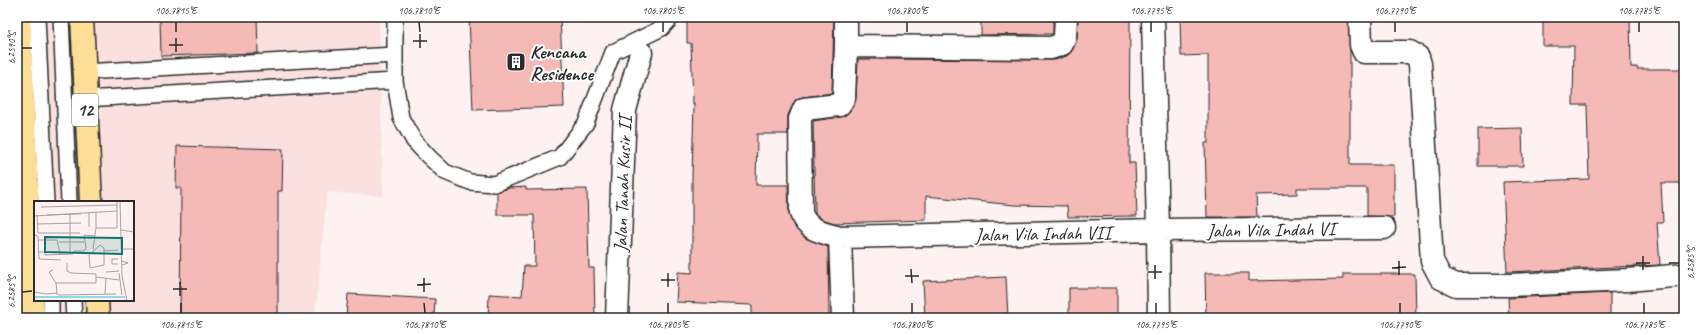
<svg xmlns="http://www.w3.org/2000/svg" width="1701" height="335" viewBox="0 0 1701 335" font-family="Caveat,sans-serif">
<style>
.built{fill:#fbe0e0;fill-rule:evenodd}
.building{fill:#f5b9b7;stroke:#2b2b2b}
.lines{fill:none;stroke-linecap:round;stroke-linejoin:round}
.service-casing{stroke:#2b2b2b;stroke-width:18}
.minor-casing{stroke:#2b2b2b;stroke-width:25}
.trunk-casing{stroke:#2b2b2b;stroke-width:25}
.service{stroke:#fff;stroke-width:15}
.minor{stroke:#fff;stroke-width:22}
.trunk{stroke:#fcde96;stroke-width:22}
.ticks{fill:none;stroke:#2b2b2b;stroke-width:1.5}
.labels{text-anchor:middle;stroke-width:4;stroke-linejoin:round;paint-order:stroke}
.shield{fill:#fff;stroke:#6b6b6b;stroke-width:1}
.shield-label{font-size:18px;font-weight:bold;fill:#2b2b2b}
.poi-label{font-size:19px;font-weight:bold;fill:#2b2b2b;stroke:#fff;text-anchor:start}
.street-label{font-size:19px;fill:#2b2b2b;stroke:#fff}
.inset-river{fill:none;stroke:#8ddaed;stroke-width:2}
.inset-road{fill:none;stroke:#a9a2a2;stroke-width:1}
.view{fill:#0f766e;fill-opacity:0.15;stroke:#0f766e;stroke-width:2}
.inset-edge{fill:none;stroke:#2b2b2b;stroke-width:2}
.neatline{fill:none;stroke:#2b2b2b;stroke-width:1.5}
.ticks-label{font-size:10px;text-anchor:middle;fill:#2b2b2b}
</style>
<rect width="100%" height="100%" fill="#fdf1f1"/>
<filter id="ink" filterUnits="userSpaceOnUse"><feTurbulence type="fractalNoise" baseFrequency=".025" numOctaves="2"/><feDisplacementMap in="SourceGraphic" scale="8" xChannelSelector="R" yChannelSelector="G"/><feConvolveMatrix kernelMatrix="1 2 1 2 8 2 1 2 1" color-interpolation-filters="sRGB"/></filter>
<g filter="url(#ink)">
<path class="built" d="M 17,17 L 379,17 L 383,196 L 327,192 L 315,318 L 17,318 ZM 35,202 L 133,202 L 133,300 L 35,300 Z"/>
<path class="building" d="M 160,17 L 257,17 L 258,53 L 161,56 Z
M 469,17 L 560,17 L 564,107 L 473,110 Z
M 687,17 L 834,17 L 832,93 L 803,97 L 796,99 L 788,115 L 788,134 L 757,134 L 756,185 L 788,185 L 789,213 L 794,227 L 805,238 L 828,247 L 829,318 L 752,318 L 752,305 L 676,302 L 678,272 L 692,273 L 692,177 L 694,103 L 693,104 L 691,43 L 687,43 Z
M 981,17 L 1053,17 L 1053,34 L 981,35 Z
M 1078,17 L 1130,17 L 1129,163 L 1135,163 L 1137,216 L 1068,217 L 1067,206 L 1014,205 L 926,196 L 926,220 L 834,223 L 822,219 L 815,213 L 813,121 L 841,117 L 849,112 L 856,98 L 858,59 L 1055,60 L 1067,56 L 1073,49 L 1077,38 Z
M 1180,17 L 1348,17 L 1350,50 L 1350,165 L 1394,165 L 1394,217 L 1367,216 L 1367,188 L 1297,188 L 1297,194 L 1256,195 L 1257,217 L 1207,217 L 1205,143 L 1208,143 L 1208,55 L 1181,56 Z
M 1543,17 L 1630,17 L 1631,67 L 1637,67 L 1637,69 L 1684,69 L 1684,183 L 1661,183 L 1663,222 L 1657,222 L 1660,265 L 1507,272 L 1503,182 L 1589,179 L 1587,105 L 1573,105 L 1574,46 L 1543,46 Z
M 1522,128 L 1523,166 L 1478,166 L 1478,129 Z
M 177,146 L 283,149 L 282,191 L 278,191 L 278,318 L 180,318 L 181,188 L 176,188 Z
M 526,187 L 526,190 L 587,189 L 589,268 L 594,268 L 595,318 L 488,318 L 489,294 L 522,296 L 524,266 L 535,266 L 534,215 L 497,215 L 497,192 L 509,188 Z
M 1205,273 L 1249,273 L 1249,281 L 1343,279 L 1343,274 L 1415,274 L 1416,318 L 1206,318 Z
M 1006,277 L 1008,318 L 925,318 L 923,281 Z
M 1069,288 L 1117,288 L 1117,318 L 1069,318 Z
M 1610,293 L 1610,318 L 1509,318 L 1508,298 Z
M 348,294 L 435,299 L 434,318 L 346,318 Z"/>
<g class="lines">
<defs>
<path id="service" d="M 37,17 L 46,202
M 61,17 L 69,202
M 395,17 L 395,81 L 401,118 L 414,141 L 429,157 L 445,172 L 470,182 L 494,184 L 560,157 L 586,123 L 613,52 L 662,28 L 672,17
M 83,72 L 395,55
M 85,99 L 395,81
M 51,300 L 51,318
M 73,300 L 74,318"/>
<path id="minor" d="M 1153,17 L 1158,230 L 1384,228
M 1360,17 L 1361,45 L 1364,52 L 1410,52 L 1418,57 L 1420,64 L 1432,261 L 1441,278 L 1456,285 L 1510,285 L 1628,280 L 1684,275
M 846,46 L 846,17
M 840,237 L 1158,230 L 1159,318
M 617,318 L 625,110 L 641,53
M 843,318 L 840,237 C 823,232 807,231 801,213 L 800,119 L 804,109 L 839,105 L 844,98 L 846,46 L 1051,48 L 1062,44 L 1065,37 L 1066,17"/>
<path id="trunk" d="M 19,17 L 33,318
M 82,17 L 91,202
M 97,300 L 98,318"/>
</defs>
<use href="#service" class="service-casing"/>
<use href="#minor" class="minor-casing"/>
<use href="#trunk" class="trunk-casing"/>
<use href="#service" class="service"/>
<use href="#minor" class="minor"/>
<use href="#trunk" class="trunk"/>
</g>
</g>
<path class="ticks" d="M 176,22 L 176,32M 419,22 L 420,32M 663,22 L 663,32M 907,22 L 907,32M 1151,22 L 1151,32M 1395,22 L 1395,32M 1639,22 L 1639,32M 420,34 L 420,48M 176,38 L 176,52M 413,41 L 427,41M 169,45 L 183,45M 22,48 L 32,48M 1643,256 L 1643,270M 1399,261 L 1399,275M 1636,263 L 1650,263M 1669,263 L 1679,263M 1155,265 L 1155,279M 1392,268 L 1406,267M 911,269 L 912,283M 1148,272 L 1162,272M 668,273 L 668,287M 905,276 L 919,276M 424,278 L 424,292M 661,280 L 675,280M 180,282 L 180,296M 417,285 L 431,284M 173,289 L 187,289M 22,292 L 32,291M 181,303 L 181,313M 424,303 L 425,313M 668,303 L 668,313M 912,303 L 912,313M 1156,303 L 1156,313M 1400,303 L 1400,313M 1644,303 L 1644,313"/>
<defs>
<symbol id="building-square" viewBox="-11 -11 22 22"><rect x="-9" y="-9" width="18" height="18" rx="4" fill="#2b2b2b" stroke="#fff"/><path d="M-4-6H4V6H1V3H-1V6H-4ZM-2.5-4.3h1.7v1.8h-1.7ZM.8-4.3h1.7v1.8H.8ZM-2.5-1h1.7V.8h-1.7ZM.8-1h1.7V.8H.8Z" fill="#fff"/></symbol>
</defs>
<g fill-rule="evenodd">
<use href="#building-square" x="505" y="51" width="22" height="22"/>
</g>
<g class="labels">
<rect class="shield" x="72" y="94" width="26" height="32" rx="3"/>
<g class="shield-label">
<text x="85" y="116">12</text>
</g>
<g class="poi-label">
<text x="530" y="58">Kencana<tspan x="530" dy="22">Residence</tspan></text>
</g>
<g class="street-label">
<text transform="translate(622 184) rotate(-88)" y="7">Jalan Tanah Kusir II</text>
<text transform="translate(1271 229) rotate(-1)" y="7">Jalan Vila Indah VI</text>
<text transform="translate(1043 233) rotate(-1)" y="7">Jalan Vila Indah VII</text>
</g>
</g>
<g transform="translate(34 201)">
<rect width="100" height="100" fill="#fdf1f1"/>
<path class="inset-river" d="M 0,96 L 91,96"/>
<path class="inset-road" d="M 83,0 L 83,27M 86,0 L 88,75 L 93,100M 7,6 L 83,4M 62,11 L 62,27 L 83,27M 36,13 L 36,32 L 46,32M 3,14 L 4,32 L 36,32 L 36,41 L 50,41M 13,14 L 47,13M 0,15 L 83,10M 3,23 L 47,22M 55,26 L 55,11M 87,29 L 100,31M 0,34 L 4,35 L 5,58 L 27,59M 4,39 L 23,39 L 26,53M 25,41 L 36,41 L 36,51M 66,44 L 70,47 L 70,64 L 56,67 L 55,54 ZM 59,48 L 62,27M 87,48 L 100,48M 70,50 L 84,49M 5,51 L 11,51 L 11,54 L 39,53 L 40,50 L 50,50 L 52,47 L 50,34 L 61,35M 84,58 L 78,58 L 78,63 L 84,63M 88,64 L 94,62 L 88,60M 19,69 L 15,71 L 22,82M 72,71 L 85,70M 85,72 L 88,94M 62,76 L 85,79M 0,91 L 12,93 L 23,92 L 22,82 L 62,82 L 62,73 L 37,72 L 33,70 L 33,62M 22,92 L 25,94 L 82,93M 71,93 L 72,77"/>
<path class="view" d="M 11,36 L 88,37 L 88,53 L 11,51 Z"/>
<rect width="100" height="100" class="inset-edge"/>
</g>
<rect width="1701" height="335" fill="none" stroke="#fff" stroke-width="44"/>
<rect x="22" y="22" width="1657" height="291" class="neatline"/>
<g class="ticks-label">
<text x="176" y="14">106.7815°E</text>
<text x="419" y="14">106.7810°E</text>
<text x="663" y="14">106.7805°E</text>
<text x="907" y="14">106.7800°E</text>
<text x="1151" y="14">106.7795°E</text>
<text x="1395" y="14">106.7790°E</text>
<text x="1639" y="14">106.7785°E</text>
<text transform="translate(11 48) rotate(-90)" y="4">6.2590°S</text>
<text transform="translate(1690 263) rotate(-90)" y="4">6.2585°S</text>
<text transform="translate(11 292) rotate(-90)" y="4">6.2585°S</text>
<text x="181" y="328">106.7815°E</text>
<text x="425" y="328">106.7810°E</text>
<text x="668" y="328">106.7805°E</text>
<text x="912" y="328">106.7800°E</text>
<text x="1156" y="328">106.7795°E</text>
<text x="1400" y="328">106.7790°E</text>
<text x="1644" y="328">106.7785°E</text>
</g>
</svg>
